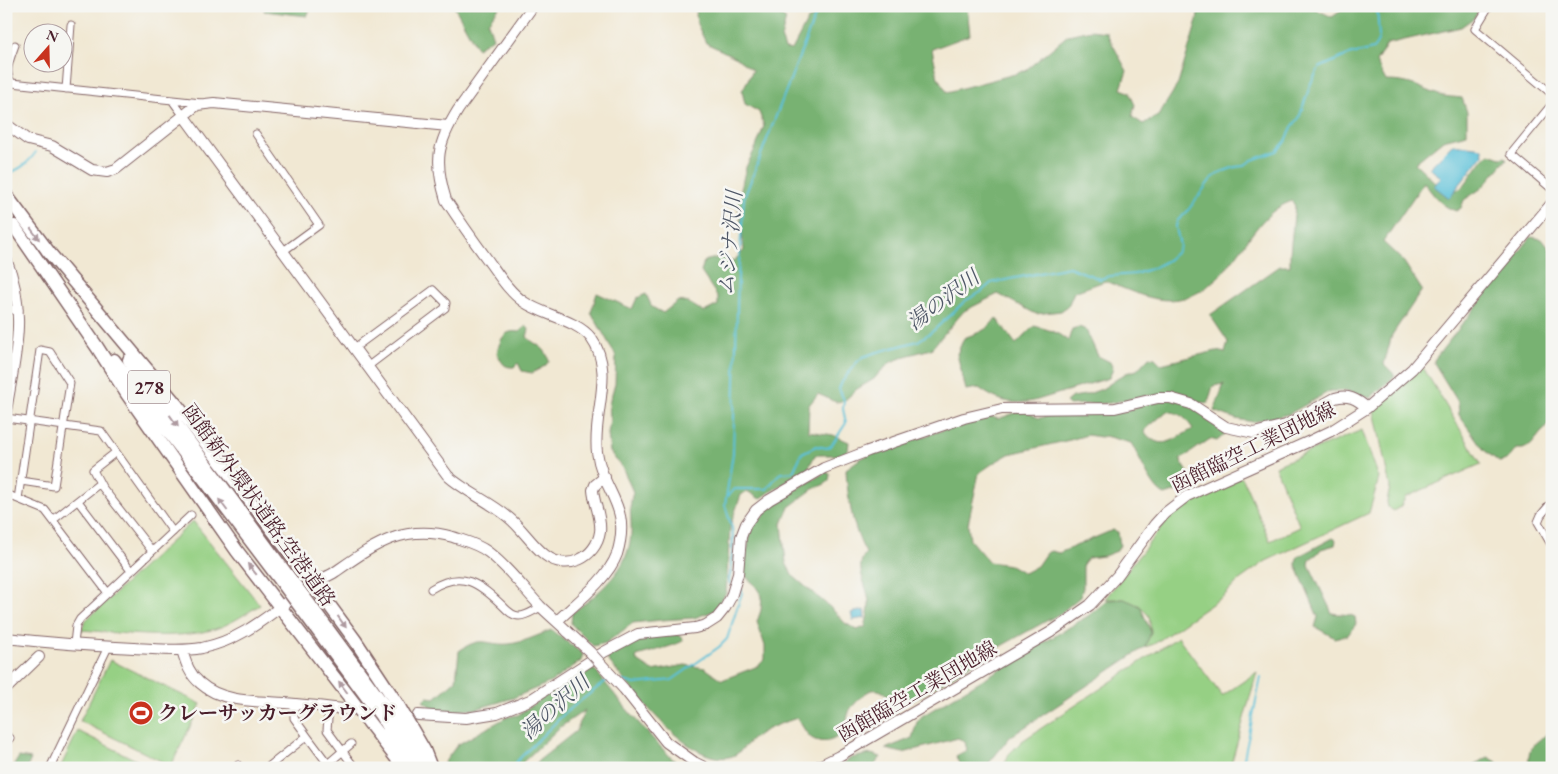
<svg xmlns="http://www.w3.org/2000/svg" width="1558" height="774" viewBox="0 0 1558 774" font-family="'EB Garamond','Noto Serif JP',serif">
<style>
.green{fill:#96d084;stroke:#707858}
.forest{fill:#78b272;stroke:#61684e;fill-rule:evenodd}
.water{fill:#5bc1d9;stroke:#527082}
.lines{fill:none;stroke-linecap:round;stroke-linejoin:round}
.stream{stroke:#5bc1d9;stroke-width:2}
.street-casing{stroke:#846566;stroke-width:9}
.secondary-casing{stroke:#846566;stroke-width:12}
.highway-casing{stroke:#846566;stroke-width:15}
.street{stroke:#fff;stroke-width:7}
.secondary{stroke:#fff;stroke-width:10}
.highway{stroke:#fff;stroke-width:12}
.secondary-bridge-casing{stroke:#846566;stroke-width:12;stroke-linecap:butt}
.highway-bridge-casing{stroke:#846566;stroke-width:15;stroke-linecap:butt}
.secondary-bridge{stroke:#fff;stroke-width:10}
.highway-bridge{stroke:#fff;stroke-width:12}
.oneway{fill:#ae9aa0}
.labels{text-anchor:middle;stroke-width:5;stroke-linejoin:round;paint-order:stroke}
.shield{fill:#f6f6f2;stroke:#7e6067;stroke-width:1}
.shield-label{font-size:19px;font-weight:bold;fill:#4a1f2b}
.street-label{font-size:20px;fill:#4a1f2b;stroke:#f6f6f2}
.poi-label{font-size:20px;font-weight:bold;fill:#4a1f2b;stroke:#f6f6f2;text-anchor:start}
.water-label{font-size:21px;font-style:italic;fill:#505868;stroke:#f6f6f2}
</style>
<rect width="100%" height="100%" fill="#f6f6f2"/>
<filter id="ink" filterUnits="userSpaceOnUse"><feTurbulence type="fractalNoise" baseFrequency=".02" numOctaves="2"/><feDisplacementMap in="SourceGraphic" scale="10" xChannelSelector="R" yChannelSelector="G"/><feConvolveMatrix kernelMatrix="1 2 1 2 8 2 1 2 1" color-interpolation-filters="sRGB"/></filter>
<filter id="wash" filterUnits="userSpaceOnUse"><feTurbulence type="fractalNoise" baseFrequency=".0096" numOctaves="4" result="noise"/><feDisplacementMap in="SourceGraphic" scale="20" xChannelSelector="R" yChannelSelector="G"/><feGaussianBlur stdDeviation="1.12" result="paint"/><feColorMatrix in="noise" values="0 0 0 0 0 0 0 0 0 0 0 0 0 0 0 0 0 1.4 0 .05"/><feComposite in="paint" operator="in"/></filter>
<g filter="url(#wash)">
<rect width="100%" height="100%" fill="#f1e8d3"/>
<path class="green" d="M 1421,368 L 1424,369 L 1481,464 L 1406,497 L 1400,507 L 1393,511 L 1388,507 L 1387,502 L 1390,487 L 1374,410 L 1376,407 Z
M 1362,430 L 1379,478 L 1369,513 L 1266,561 L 1238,581 L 1225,595 L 1154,644 L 1145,647 L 1151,632 L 1149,616 L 1140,606 L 1124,599 L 1105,599 L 1171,515 L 1190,500 L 1240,477 L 1243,479 L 1270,541 L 1300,527 L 1275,466 Z
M 193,521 L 260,605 C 245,614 231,624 215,629 C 175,641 123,633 81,630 L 86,620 Z
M 1178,637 L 1222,696 L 1257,672 L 1230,768 L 1002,768 L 1009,754 L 1022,741 Z
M 110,660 L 201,704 L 171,766 L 80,721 Z
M 78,731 L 152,768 L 60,768 Z"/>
<path class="forest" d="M 265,6 L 312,6 L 307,16 L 264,11 Z
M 454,6 L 500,6 L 488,22 L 493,38 L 477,48 Z
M 695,6 L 767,6 L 786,19 L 781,38 L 785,49 L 792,50 L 807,21 L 828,6 L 967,6 L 970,35 L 932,49 L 938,78 L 947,92 L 1015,74 L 1026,70 L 1068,35 L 1091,30 L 1106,32 L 1127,71 L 1121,89 L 1129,92 L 1135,105 L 1132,117 L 1143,124 L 1158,116 L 1178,84 L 1197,21 L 1199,8 L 1201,6 L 1309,6 L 1332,17 L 1341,11 L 1338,6 L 1481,6 L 1475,17 L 1461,27 L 1387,44 L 1376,62 L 1386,81 C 1411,81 1417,87 1439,95 C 1446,97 1455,97 1462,98 L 1467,112 L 1467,134 L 1443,140 L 1415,163 L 1441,188 L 1448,193 L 1462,188 L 1484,158 L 1490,154 L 1501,158 L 1505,157 L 1507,159 L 1482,188 L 1464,200 L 1461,208 L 1456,211 C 1442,207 1432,194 1424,182 L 1383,242 L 1404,262 L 1422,290 L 1392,335 L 1384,364 L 1395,375 L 1391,380 L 1370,398 L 1347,391 L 1330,391 L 1289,414 L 1253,422 L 1236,419 L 1214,411 L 1224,384 L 1213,386 L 1208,403 L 1200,402 L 1207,420 L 1225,434 L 1217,441 L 1210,439 L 1180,460 C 1187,471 1193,475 1186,488 L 1165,495 C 1152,490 1139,456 1131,443 L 1105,436 L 1101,437 L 1087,435 L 1070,440 L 1009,454 L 995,462 L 979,473 L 968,524 L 970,540 L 989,562 L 1010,565 L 1024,573 L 1037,566 L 1046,553 L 1051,551 L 1059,553 L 1113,530 L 1118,532 L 1120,545 L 1117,551 L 1104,556 L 1088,558 L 1083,564 L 1083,588 L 1080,597 L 1061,613 L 1001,646 L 914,700 L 902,703 L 895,703 C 882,688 873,684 858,700 C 855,704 850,708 849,712 C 847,717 847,723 845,727 C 839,741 822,746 810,737 C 805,732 801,723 797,718 C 783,723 766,728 755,737 C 748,742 742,751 735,755 C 693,774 631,687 607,659 C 625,641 655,633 679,635 L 684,640 C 679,645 646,653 637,656 L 636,660 L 653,671 L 685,665 L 705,668 L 722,680 L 758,666 L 765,659 L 765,646 L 757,622 L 761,610 L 762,596 L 754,584 L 743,574 L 752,524 L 764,516 L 766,507 L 826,472 L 830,474 L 829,481 L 825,484 L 813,489 L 789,507 L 782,524 L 786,563 L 793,576 L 831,608 L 845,623 L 857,630 L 865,627 C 867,619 869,611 869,603 C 868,585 853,568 866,553 C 853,531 847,495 846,469 L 861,458 L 987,415 L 998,419 L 1023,410 L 1039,418 L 1063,413 L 1122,412 L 1141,406 L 1151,395 L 1110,403 L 1069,405 L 1066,402 L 1072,397 L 1085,395 L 1102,389 L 1126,373 L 1137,370 L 1149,357 L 1155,358 L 1161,364 L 1216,351 L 1225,353 L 1228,342 L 1210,315 L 1280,266 L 1290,266 L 1290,253 L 1295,206 L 1292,201 C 1272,208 1261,222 1249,238 C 1222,276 1197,312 1144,296 C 1131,292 1118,286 1105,281 L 1074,292 L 1068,306 L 1061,311 L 1036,314 L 998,294 L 964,311 L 931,349 L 909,355 L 891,362 L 879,373 L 874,379 L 857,389 L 844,401 L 836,402 L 818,394 L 809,405 L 808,431 L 833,435 L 849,442 L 848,450 L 839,455 L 815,455 L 807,471 L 773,490 L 760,499 L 747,491 L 741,495 L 730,526 L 726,593 L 714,611 L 694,618 L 662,620 L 633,623 L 606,643 L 593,646 L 571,624 L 572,613 C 599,593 629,570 631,534 C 632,517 628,509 633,492 L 623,469 L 610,452 L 608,434 L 610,419 L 609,403 L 615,384 L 616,356 L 591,312 L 597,293 L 632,309 L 637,298 L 646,294 L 652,307 L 663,313 L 678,301 L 689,303 L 704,312 L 718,305 L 718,297 L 701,272 L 704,261 L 720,257 L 734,261 L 744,250 L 738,201 L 746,167 L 756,147 L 764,126 L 759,112 L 745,104 L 742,91 L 753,70 L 735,57 L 706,43 L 697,24 ZM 1167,411 C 1182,414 1185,417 1193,429 C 1174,439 1160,453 1144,431 Z
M 1531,237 L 1542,239 L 1552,252 L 1552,419 L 1531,445 L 1523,449 L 1516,449 C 1511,456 1508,461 1499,462 L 1484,450 L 1459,415 L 1458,402 L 1434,363 L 1434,360 Z
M 996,318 L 1016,344 L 1034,326 C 1047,329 1058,332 1068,341 L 1072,329 L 1079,327 L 1086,330 L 1098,356 L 1110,362 L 1113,369 L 1109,378 L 1034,401 C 1011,405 997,401 979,388 L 966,390 L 957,354 L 964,338 C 979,332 986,332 996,318 Z
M 526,326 L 529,329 L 527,337 C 536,346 546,346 549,361 L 545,366 L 532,373 L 522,371 L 518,363 L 514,367 C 503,368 502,362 497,353 C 500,340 504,329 519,332 Z
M 1333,538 L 1336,540 L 1335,545 L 1321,549 L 1317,554 L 1310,559 L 1309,565 L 1332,613 C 1340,615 1347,613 1355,617 L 1356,624 L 1348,635 L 1335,638 L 1315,627 L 1318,617 L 1296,565 L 1297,558 L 1299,556 Z
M 1124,599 L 1140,606 L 1151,632 L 1145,647 L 1010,737 L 985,768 C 970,768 961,772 956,756 L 967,750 L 965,742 L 958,738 L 903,753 L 885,749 L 912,738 L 917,722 L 922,716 L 1088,616 L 1108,600 Z
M 551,630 L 583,654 L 581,661 L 551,682 L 513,698 L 476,709 L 438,712 L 423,701 L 427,697 L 435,698 L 456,680 L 459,651 C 483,634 486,646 509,644 C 521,643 539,635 551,630 Z
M 584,669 L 595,670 C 622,704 650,738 682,768 L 534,768 L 538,761 L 576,731 L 585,710 L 559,728 L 523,762 L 521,768 L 446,768 L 444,763 L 457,745 L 507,717 L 518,715 Z
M 1552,731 L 1552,768 L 1529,768 C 1527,745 1535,743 1552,731 Z
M 871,754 L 881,757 L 872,768 L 837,768 L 851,758 Z
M 19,757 L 31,759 L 27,768 L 12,768 Z
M 1488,757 L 1497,762 L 1501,768 L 1470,768 Z"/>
<path class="water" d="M 1453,144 L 1482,148 L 1483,155 L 1449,198 L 1434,186 L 1441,177 L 1429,168 Z
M 864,610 L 865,618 L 853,620 L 851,613 Z"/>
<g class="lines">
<path class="stream" d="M 6,174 C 20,170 28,163 36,152
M 727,496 L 735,489 L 767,489 L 777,476 L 782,473 L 793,472 L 802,453 L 816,446 L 827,448 L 831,446 L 846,423 L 843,409 L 844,400 L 839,389 L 842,382 L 856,363 L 863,357 L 874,353 L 918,341 L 933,331 L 965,301 L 981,292 L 991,283 L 1069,267 L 1100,279 L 1110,276 L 1135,274 L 1153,268 L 1168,260 L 1176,253 L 1180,246 L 1176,227 L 1177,221 L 1186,213 L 1211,179 L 1221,172 L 1235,167 L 1243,166 L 1252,160 L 1277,151 L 1286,141 L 1292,127 L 1299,118 L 1311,83 L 1319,68 L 1348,55 L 1373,49 L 1376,45 L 1379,37 L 1377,6
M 730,584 L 729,580 L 731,570 L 733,539 L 732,528 L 725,505 L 733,453 L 738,275 L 744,198 L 819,6
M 623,681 L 635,684 L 672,680 L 719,647 L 727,639 L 742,593 L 742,590 L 739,589
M 513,768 L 516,762 L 565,713 L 606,681 L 611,680
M 1242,768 L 1261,677"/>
</g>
</g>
<g filter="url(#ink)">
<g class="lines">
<defs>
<path id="street" d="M 1489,6 L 1475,29 L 1552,94
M 15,45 C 11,57 3,72 12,83 L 201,103
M 66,89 L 71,25
M 172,100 L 183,115
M 1552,104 L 1511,154 L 1552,189
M 256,134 L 319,225 L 282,252
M 6,309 L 19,310
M 353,349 L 433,290 L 446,303 L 445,308 L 367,367
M 6,418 L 101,431 L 173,532
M 116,452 L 93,470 L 102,487 L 152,551
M 6,494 L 45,510 L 108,593
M 18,499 L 40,350 L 50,352 L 70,383 L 54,486 L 21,481
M 78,501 L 131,571
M 1552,502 L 1541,515 L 1538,522 L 1552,546
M 53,520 L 100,483
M 431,589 C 462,569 480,584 503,606 C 507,610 512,616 519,616 C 527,616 534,610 541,607
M 74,644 L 76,626 L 80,619 L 191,515
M 329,707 L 327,730 L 355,768
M 307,736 L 331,768
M 6,743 L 10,738
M 238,765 L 240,768
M 50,768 L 108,647
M 267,768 L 307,736 L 294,718 L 294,704
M 323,768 L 351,744"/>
<path id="secondary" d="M 533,6 L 458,110 C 437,144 434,161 446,200 C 459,220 473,240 487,259 C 498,274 509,292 524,302 C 543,315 577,320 591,338 C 616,372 592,414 597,452 C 603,494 632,505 617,554 C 608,579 576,603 557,621
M 183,115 L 448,476 C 466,492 489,501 508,517 C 522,528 531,544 545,555 C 567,572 596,558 600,532 C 602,518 594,504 593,490 L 595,485 L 605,477
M 6,124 L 28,140 L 52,146 L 92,170 L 107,172 L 116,169 L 197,105 L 214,103 L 448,126
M 6,259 C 28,312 15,357 6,411
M 6,638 C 49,643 91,646 134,648 C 156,649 180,652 202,648 C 249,638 274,609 312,584 C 319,579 328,577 335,572 C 374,545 403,523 453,537 C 465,541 478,544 488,552 C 508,567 523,588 540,606 C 549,615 559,623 568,632
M 182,650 C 186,663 189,674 200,683 C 222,703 258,701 285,703 C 307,705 329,707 351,710
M 6,689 L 39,657
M 418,715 L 466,718 L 497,713 L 530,700 L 604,652 L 638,634 L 695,628 L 706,625 L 717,618 L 725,608 L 731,597 L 738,574 L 741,537 L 746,524 L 756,510 L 769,500 L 824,468 L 868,451 L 964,418 L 1002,409 L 1115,408 L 1158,398 L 1170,398 L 1191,404 L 1226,427 L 1254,433 L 1286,425 L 1335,398 C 1348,394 1357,399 1367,408
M 694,762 L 706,768
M 815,768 L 839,756 L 1051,632 L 1090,605 L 1117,576 L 1155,524 L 1165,513 L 1187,496 L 1310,441 L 1331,431 L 1367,408 L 1412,369 L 1552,203"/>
<path id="highway" d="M 6,195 L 51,255
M 14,226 L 97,347 L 127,394 L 237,551 L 404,768
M 47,250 L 176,404 L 313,583 L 355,640 L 398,705 L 424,750 L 431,768
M 114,360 L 284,585
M 129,360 L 291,580
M 310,605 L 383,704 L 425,768
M 304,612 L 381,716 L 413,768"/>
</defs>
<use href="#street" class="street-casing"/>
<use href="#secondary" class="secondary-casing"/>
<use href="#highway" class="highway-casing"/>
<use href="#street" class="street"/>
<use href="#secondary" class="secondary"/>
<use href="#highway" class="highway"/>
<defs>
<path id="secondary-bridge" d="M 568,632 L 590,652 L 624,689 L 666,742 L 694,762"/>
<path id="highway-bridge" d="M 291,580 L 310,605
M 284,585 L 304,612"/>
</defs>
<use href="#secondary-bridge" class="secondary-bridge-casing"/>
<use href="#highway-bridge" class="highway-bridge-casing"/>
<use href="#secondary-bridge" class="secondary-bridge"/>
<use href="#highway-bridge" class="highway-bridge"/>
</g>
<defs><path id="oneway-solid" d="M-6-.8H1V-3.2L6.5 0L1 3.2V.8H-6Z" transform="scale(1.25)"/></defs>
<g class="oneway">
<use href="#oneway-solid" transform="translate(35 234) rotate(53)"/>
<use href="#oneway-solid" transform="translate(174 421) rotate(54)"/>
<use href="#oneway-solid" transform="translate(223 505) rotate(-127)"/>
<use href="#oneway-solid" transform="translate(252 569) rotate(-129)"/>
<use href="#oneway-solid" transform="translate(342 622) rotate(54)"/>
<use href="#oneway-solid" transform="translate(343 687) rotate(-127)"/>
</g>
</g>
<defs>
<symbol id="stadium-disc" viewBox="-11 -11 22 22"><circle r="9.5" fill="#c8321e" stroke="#f6f6f2"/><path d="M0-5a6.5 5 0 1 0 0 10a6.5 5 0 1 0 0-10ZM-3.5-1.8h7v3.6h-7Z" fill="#fff"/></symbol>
</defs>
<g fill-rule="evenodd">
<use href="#stadium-disc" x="127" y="699" width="28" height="28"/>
</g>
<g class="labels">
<rect class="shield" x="128" y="370.5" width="42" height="33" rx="4"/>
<g class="shield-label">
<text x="149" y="394">278</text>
</g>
<g class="street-label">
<text transform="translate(1253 447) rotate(-26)" y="7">函館臨空工業団地線</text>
<text transform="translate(259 505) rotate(54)" y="7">函館新外環状道路;空港道路</text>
<text transform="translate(917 691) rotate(-30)" y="7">函館臨空工業団地線</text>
</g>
<g class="poi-label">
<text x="158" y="720">クレーサッカーグラウンド</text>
</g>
<g class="water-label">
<text transform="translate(730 243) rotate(-85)" y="7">ムジナ沢川</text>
<text transform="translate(943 300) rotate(-37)" y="7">湯の沢川</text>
<text transform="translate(555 707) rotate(-42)" y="7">湯の沢川</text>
</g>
</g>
<rect width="1558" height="774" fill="none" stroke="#f6f6f2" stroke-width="25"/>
<g transform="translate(48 48) rotate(20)"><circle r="24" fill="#f6f6f2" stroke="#b1a0a2"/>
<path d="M0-4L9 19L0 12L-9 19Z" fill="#c8321e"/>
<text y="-8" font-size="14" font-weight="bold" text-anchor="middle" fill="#4a1f2b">N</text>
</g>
</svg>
